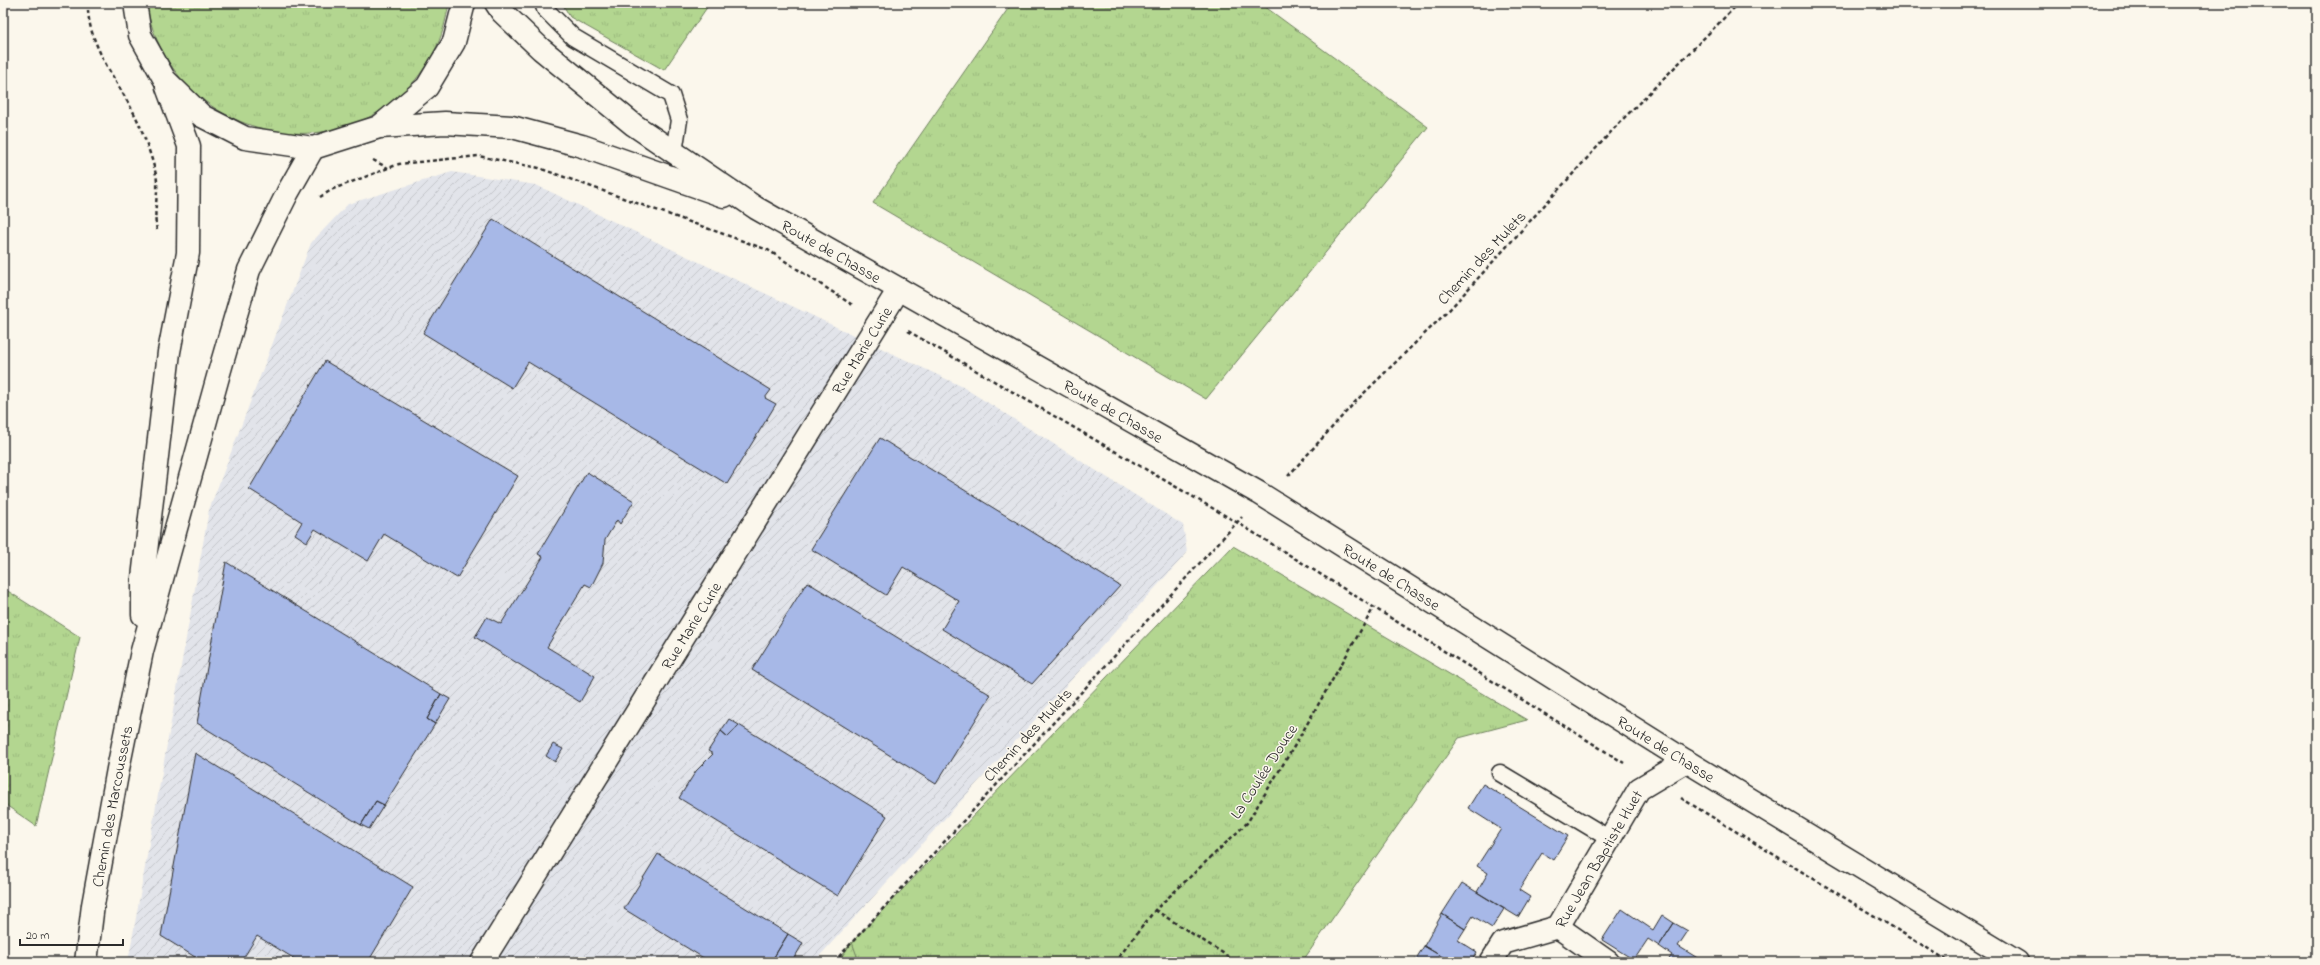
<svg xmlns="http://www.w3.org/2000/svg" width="2320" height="965" viewBox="0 0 2320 965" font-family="'Indie Flower',sans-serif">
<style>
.industrial{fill:url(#industrial-furrows)}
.grass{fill:url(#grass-tufts);stroke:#6f805e}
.forest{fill:url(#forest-crowns);stroke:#6f805e}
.building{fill:#a7b8e7;stroke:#2b2b2b}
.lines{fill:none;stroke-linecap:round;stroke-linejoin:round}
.lane-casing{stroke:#2b2b2b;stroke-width:19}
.street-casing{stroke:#2b2b2b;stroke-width:25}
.secondary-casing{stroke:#2b2b2b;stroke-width:25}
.path{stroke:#2b2b2b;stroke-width:2.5;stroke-dasharray:4 3;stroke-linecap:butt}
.lane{stroke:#fbf7ec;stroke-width:16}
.street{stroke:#fbf7ec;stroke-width:22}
.secondary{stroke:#fbf7ec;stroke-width:22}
.labels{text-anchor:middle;stroke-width:3;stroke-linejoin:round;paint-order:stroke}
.street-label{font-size:16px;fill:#2b2b2b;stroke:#fbf7ec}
</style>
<defs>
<pattern id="industrial-furrows" width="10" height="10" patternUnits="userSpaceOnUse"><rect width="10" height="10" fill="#e2e4ea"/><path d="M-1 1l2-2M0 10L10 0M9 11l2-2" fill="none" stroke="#c2c4c9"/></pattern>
<pattern id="grass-tufts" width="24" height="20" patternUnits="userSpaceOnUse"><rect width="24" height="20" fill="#b3d690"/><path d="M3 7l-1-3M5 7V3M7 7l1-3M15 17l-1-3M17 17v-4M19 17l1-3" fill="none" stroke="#9ab87c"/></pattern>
<pattern id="forest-crowns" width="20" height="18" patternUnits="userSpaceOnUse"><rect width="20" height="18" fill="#b3d690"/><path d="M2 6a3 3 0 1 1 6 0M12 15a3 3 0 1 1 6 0" fill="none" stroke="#9ab87c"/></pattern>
</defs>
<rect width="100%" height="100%" fill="#fbf7ec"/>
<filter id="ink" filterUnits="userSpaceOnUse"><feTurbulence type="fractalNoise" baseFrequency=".025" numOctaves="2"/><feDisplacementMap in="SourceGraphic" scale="8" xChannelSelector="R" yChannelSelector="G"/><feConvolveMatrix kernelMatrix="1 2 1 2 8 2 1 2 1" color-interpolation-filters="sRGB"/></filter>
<g filter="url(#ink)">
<path class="industrial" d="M 452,172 L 536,185 L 961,386 L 1183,525 L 1187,553 L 814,962 L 128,962 L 209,510 L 311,243 L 348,204 Z"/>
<path class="grass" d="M 146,3 L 449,3 C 446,20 442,37 434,52 C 364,183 172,148 146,3 Z
M 562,3 L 710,3 L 664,70 L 570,17 Z
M 1012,3 L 1260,3 L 1428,127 L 1206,399 L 873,203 Z
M 1233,546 L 1527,720 L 1459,738 L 1302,962 L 836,962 L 852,942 Z
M 3,588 L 80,637 L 36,826 L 3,803 Z"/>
<path class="forest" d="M 852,942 L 859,962 L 838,962 Z"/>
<path class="building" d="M 493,219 L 771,390 L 765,398 L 776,404 L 727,484 L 528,362 L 512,388 L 423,333 Z
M 325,361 L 518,476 L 457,578 L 384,534 L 368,561 L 315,529 L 307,542 L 295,534 L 302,522 L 249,489 Z
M 880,438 L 1120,586 L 1032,684 L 942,629 L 959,601 L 903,567 L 886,595 L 811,549 Z
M 587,472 L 634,501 L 620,524 L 617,520 L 605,540 L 603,563 L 591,587 L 585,584 L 547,647 L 595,676 L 580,702 L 475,637 L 487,617 L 501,624 L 543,557 L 538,554 Z
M 226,562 L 441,694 L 427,719 L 435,724 L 384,805 L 376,801 L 361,825 L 197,723 Z
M 807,582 L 991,695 L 936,784 L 752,670 Z
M 441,694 L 450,699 L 435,724 L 427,719 Z
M 729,719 L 739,725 L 728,737 L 721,731 Z
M 739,725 L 887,816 L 838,896 L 679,798 L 696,771 L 713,754 L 708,751 L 721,731 L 728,737 Z
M 553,744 L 563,749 L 555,762 L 546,756 Z
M 195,753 L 413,887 L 368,962 L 300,962 L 257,936 L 241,962 L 203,962 L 161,936 Z
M 1483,784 L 1568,836 L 1553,860 L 1542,853 L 1519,890 L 1530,897 L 1518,917 L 1477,892 L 1488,873 L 1477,866 L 1501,829 L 1468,808 Z
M 376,801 L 384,805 L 369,829 L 361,825 Z
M 658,854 L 788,934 L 771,962 L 710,962 L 624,909 Z
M 1462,883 L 1504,909 L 1492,928 L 1473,916 L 1465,929 L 1442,914 Z
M 1622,909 L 1653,930 L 1662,915 L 1674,923 L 1659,946 L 1648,939 L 1634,960 L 1602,940 Z
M 1442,914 L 1465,929 L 1458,940 L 1477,952 L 1471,962 L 1451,962 L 1424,946 Z
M 1674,923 L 1688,931 L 1678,946 L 1704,962 L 1667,962 L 1672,955 L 1659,946 Z
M 788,934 L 803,943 L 792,962 L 771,962 Z
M 1424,946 L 1451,962 L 1414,962 Z"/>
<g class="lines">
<defs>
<path id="lane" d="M 543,3 L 545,9 L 573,37 L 671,95 L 679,120 L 674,152
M 1500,773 L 1610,839"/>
<g id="street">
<path d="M 1558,927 L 1608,962"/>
<path id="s1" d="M 482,962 L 899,289"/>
<path id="s2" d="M 1491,962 L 1503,943 L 1558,927 L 1639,789 L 1686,761"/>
</g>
<g id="secondary">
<path d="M 135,3 L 140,35 L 165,80 L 202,116 L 245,138 L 313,148 L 379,127 L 445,123 L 512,127 L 582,146 L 724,196"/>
<path id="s3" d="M 496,3 L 502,12 L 541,49 L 634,125 L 756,208 L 1259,493 L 1686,761 L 2017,962"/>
<path d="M 379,127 L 427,87 L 454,42 L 464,3"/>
<path d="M 143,615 L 143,578 L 169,352 L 188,253 L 189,146 L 167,87"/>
<path id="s4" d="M 86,962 L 93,905 L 118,769 L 142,651 L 219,373 L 249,270 L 288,192 L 313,148"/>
</g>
</defs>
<use href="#lane" class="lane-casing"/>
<use href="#street" class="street-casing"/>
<use href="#secondary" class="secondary-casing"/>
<path class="path" d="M 88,3 C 86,47 124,88 140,126 C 145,138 156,169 157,181 C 158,198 153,214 157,230
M 373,160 L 388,168
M 320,197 L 333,189 L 399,164 L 478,156 L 539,168 L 768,250 L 854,306
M 908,331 L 1238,523 L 1624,763
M 1288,476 L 1356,401 L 1450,309 L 1620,122 L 1739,3
M 1681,798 L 1950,962
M 1155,910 L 1237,962
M 834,962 L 1242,517
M 1115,962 L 1155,910 L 1247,823 L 1295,745 L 1373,609"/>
<use href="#lane" class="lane"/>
<use href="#street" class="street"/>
<use href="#secondary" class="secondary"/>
</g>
</g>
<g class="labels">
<g class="street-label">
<text dy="6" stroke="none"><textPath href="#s3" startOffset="419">Route de Chasse</textPath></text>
<text transform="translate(1481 257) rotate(-47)" y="6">Chemin des Mulets</text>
<text dy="6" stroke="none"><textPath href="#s1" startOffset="720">Rue Marie Curie</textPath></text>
<text dy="6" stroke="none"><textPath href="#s3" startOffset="743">Route de Chasse</textPath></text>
<text dy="6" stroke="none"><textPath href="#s3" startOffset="1067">Route de Chasse</textPath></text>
<text dy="6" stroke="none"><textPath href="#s1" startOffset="396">Rue Marie Curie</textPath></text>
<text transform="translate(1027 734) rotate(-47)" y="6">Chemin des Mulets</text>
<text dy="6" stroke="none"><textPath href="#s3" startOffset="1391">Route de Chasse</textPath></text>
<text transform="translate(1263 771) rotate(-57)" y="6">La Coulée Douce</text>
<text dy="6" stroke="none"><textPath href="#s4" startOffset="158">Chemin des Marcoussets</textPath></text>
<text dy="6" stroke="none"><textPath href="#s2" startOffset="159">Rue Jean Baptiste Huet</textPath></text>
</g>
</g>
<rect width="2320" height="965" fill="none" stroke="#fbf7ec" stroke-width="16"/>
<rect x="8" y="8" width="2304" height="949" fill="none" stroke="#2b2b2b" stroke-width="1.5" filter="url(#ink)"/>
<path d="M20 939v6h103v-6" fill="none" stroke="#2b2b2b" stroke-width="2"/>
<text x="26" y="939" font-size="12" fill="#2b2b2b" stroke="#fbf7ec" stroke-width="3" paint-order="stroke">20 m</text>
</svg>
